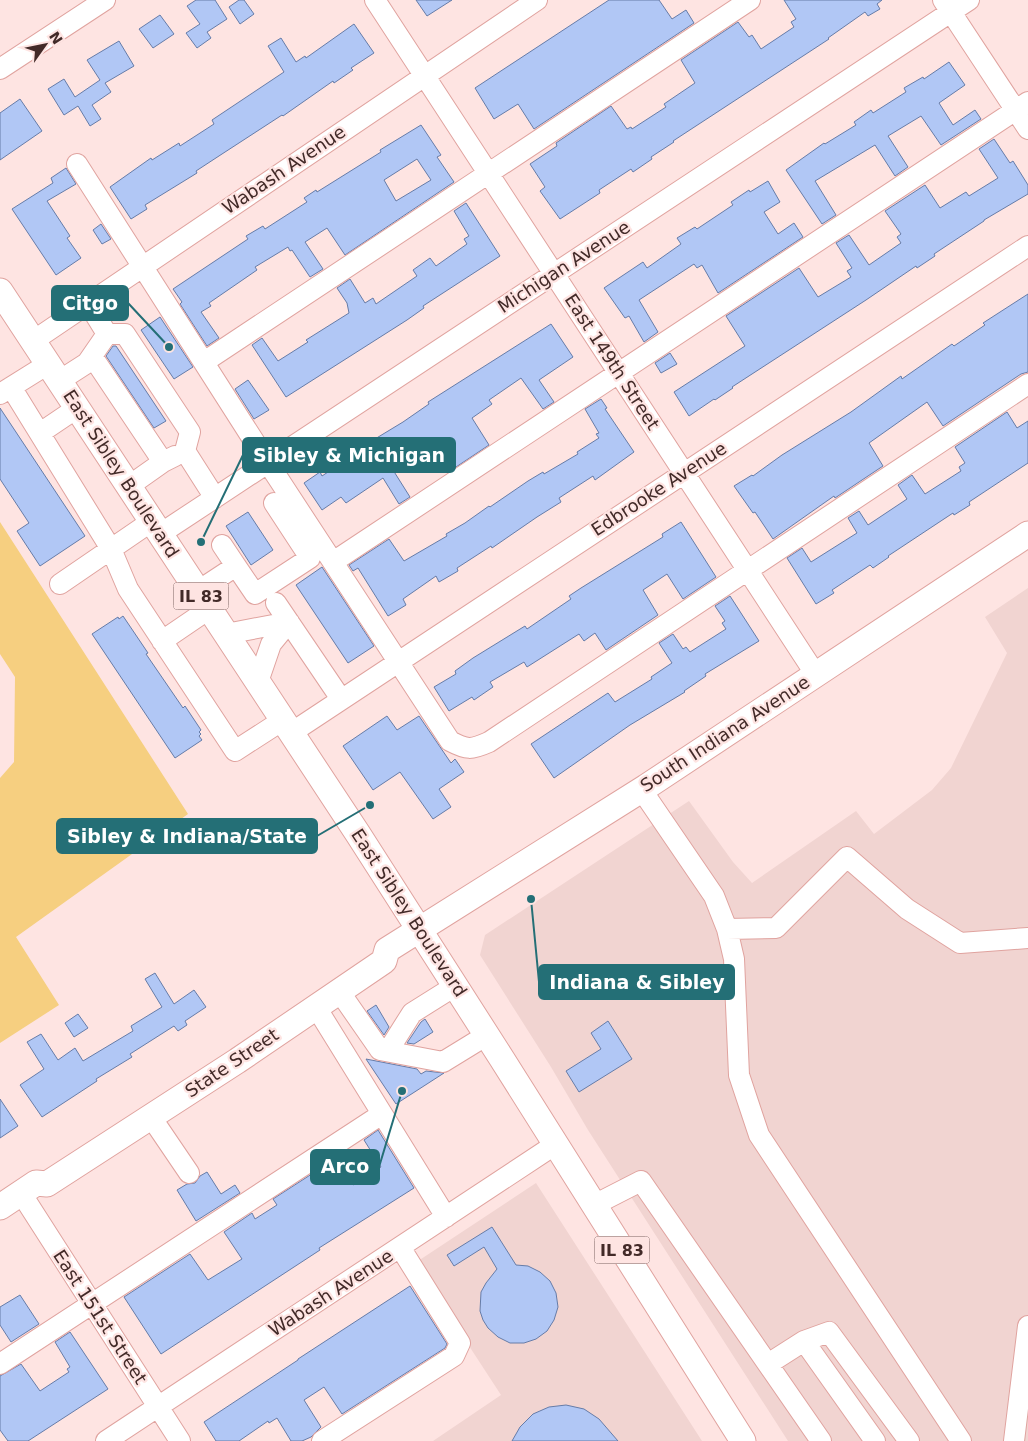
<svg xmlns="http://www.w3.org/2000/svg" width="1028" height="1441" viewBox="0 0 1028 1441" font-family="'DejaVu Sans',sans-serif">
<style>
.built{fill:#f1d4d1}
.green{fill:#f6cf80}
.building{fill:#b1c7f5;stroke:#667ca8;fill-rule:evenodd}
.lines{fill:none;stroke-linecap:round;stroke-linejoin:round}
.minor-casing{stroke:#e0a39f;stroke-width:22}
.major-casing{stroke:#e0a39f;stroke-width:27}
.minor{stroke:#fff;stroke-width:20}
.major{stroke:#fff;stroke-width:25}
.labels{text-anchor:middle;stroke-width:4.5;stroke-linejoin:round;paint-order:stroke}
.shield{fill:#fee4e2;stroke:#7a6260;stroke-width:1}
.shield-label{font-size:16px;font-weight:bold;fill:#422a28}
.street-label{font-size:18px;fill:#422a28;stroke:#fee4e2}
.leader{fill:none;stroke:#246f76;stroke-width:2}
.callout-dot{fill:#246f76;stroke:#fee4e2;stroke-width:2}
.callout{fill:#246f76;stroke:#246f76;stroke-width:2}
.callout-label{font-size:19px;text-anchor:middle;font-weight:bold;fill:#fff}
</style>
<rect width="100%" height="100%" fill="#fee4e2"/>
<path class="built" d="M 1028,588 L 1028,1441 L 788,1441 L 588,1130 L 551,1067 L 480,955 L 485,935 L 689,801 L 733,862 L 752,883 L 856,811 L 874,834 L 932,790 L 951,768 L 1007,653 L 985,617 Z
M 536,1183 L 702,1441 L 433,1441 L 501,1395 L 415,1263 Z"/>
<path class="green" d="M 0,522 L 188,814 L 16,937 L 59,1005 L 0,1043 L 0,778 L 14,762 L 15,677 L 0,654 Z"/>
<path class="building" d="M 196,0 L 215,0 L 227,19 L 207,32 L 211,38 L 197,48 L 186,33 L 200,24 L 187,6 Z
M 239,0 L 244,0 L 254,14 L 240,24 L 229,7 Z
M 416,0 L 452,0 L 427,16 Z
M 609,0 L 659,0 L 672,19 L 686,10 L 694,23 L 534,129 L 518,104 L 494,119 L 475,88 Z
M 784,0 L 882,0 L 877,4 L 880,9 L 868,16 L 865,12 L 828,38 L 829,39 L 673,141 L 674,142 L 651,157 L 652,159 L 633,172 L 631,169 L 599,190 L 600,193 L 560,219 L 540,191 L 545,187 L 530,164 L 557,146 L 556,143 L 611,106 L 627,129 L 631,127 L 632,129 L 666,107 L 664,104 L 695,83 L 681,60 L 738,22 L 749,37 L 752,35 L 761,49 L 794,27 L 791,22 L 796,19 Z
M 160,15 L 174,34 L 153,48 L 139,29 Z
M 354,24 L 374,53 L 351,68 L 353,70 L 334,83 L 333,81 L 283,116 L 282,115 L 222,154 L 196,171 L 197,173 L 145,205 L 147,209 L 131,219 L 110,187 L 151,158 L 152,160 L 179,143 L 180,146 L 214,124 L 212,120 L 284,72 L 268,46 L 281,38 L 296,62 L 305,56 L 306,58 Z
M 119,41 L 134,66 L 105,83 L 111,92 L 92,105 L 101,119 L 90,126 L 78,106 L 64,115 L 48,89 L 64,79 L 75,97 L 100,80 L 87,60 Z
M 949,62 L 965,85 L 939,103 L 953,125 L 975,110 L 981,119 L 941,145 L 921,116 L 888,136 L 908,167 L 895,176 L 875,145 L 815,181 L 836,215 L 822,224 L 786,170 L 824,143 L 825,144 L 856,125 L 854,122 L 871,110 L 873,113 L 906,92 L 904,88 L 923,77 L 924,79 Z
M 20,99 L 42,131 L 0,160 L 0,113 Z
M 421,125 L 441,155 L 437,157 L 454,182 L 345,255 L 327,228 L 305,242 L 323,269 L 310,277 L 292,250 L 290,251 L 288,247 L 255,267 L 257,270 L 209,303 L 211,306 L 201,312 L 219,338 L 207,346 L 180,304 L 182,302 L 173,289 L 248,239 L 246,236 L 263,226 L 265,229 L 307,202 L 304,198 L 316,190 L 317,192 L 381,152 L 380,150 ZM 417,159 L 431,180 L 396,201 L 384,180 Z
M 994,139 L 1010,163 L 1013,161 L 1028,185 L 1028,194 L 984,220 L 984,221 L 934,254 L 935,256 L 917,268 L 916,266 L 866,300 L 732,387 L 733,388 L 715,400 L 714,399 L 689,416 L 674,392 L 745,346 L 726,316 L 799,268 L 818,297 L 851,277 L 847,271 L 852,268 L 836,243 L 849,235 L 869,265 L 901,243 L 897,237 L 901,234 L 885,211 L 925,185 L 940,208 L 966,192 L 969,196 L 998,178 L 979,149 Z
M 66,168 L 76,184 L 47,201 L 70,236 L 67,238 L 81,258 L 56,275 L 12,209 L 53,183 L 51,178 Z
M 768,181 L 780,202 L 764,212 L 778,234 L 794,223 L 803,237 L 718,293 L 702,265 L 697,268 L 694,264 L 639,300 L 658,332 L 644,342 L 629,316 L 625,318 L 604,288 L 643,262 L 647,268 L 681,244 L 677,238 L 695,227 L 697,229 L 733,205 L 731,202 L 749,190 L 750,192 Z
M 466,203 L 500,256 L 423,306 L 424,308 L 407,320 L 286,397 L 252,345 L 262,338 L 278,361 L 308,342 L 306,340 L 349,313 L 347,303 L 337,288 L 350,279 L 365,303 L 373,298 L 376,304 L 417,276 L 413,270 L 430,258 L 436,266 L 467,244 L 464,239 L 469,236 L 454,211 Z
M 101,224 L 111,239 L 102,244 L 93,230 Z
M 1028,294 L 1028,372 L 1021,374 L 943,426 L 927,402 L 869,443 L 883,466 L 835,498 L 834,496 L 773,539 L 755,512 L 753,513 L 734,486 L 752,475 L 753,476 L 782,455 L 851,412 L 901,376 L 902,379 L 952,344 L 954,346 L 985,325 L 983,323 Z
M 160,317 L 193,367 L 174,379 L 141,330 Z
M 551,324 L 573,357 L 539,380 L 554,402 L 543,409 L 521,378 L 489,400 L 492,404 L 472,418 L 489,445 L 450,471 L 433,444 L 393,470 L 410,497 L 399,504 L 383,478 L 346,503 L 341,497 L 322,510 L 304,483 L 320,472 L 322,476 L 355,454 L 353,453 L 365,445 L 403,422 L 429,404 L 428,402 Z
M 113,346 L 116,346 L 166,421 L 154,428 L 106,356 Z
M 670,353 L 677,364 L 661,373 L 655,363 Z
M 248,380 L 269,410 L 254,419 L 235,389 Z
M 601,399 L 607,408 L 605,409 L 634,452 L 595,480 L 593,476 L 559,498 L 561,502 L 537,517 L 492,548 L 491,546 L 457,568 L 458,571 L 439,582 L 436,576 L 403,599 L 406,605 L 388,616 L 358,568 L 353,571 L 349,565 L 389,539 L 404,561 L 447,536 L 446,534 L 465,523 L 489,506 L 490,507 L 528,481 L 543,472 L 544,474 L 578,454 L 577,452 L 599,438 L 596,434 L 599,433 L 585,409 Z
M 0,408 L 85,536 L 40,566 L 17,531 L 29,523 L 0,479 Z
M 1007,412 L 1017,428 L 1028,421 L 1028,463 L 969,502 L 970,505 L 954,515 L 953,513 L 888,556 L 889,557 L 873,568 L 870,565 L 832,590 L 834,593 L 816,604 L 787,558 L 802,548 L 811,562 L 857,533 L 848,518 L 859,511 L 868,525 L 907,499 L 898,485 L 912,475 L 925,494 L 961,471 L 959,467 L 965,463 L 955,447 Z
M 248,512 L 273,550 L 251,565 L 226,526 Z
M 681,522 L 716,577 L 683,599 L 667,574 L 643,590 L 658,615 L 606,650 L 595,633 L 584,641 L 579,634 L 527,667 L 524,662 L 490,682 L 493,687 L 474,700 L 472,697 L 449,711 L 434,687 L 456,674 L 455,671 L 473,658 L 525,626 L 527,629 L 571,599 L 569,596 L 581,588 L 663,537 L 662,534 Z
M 322,567 L 374,646 L 348,663 L 296,585 Z
M 730,596 L 759,641 L 705,674 L 706,676 L 684,691 L 685,692 L 630,725 L 554,778 L 531,744 L 608,693 L 615,702 L 652,679 L 651,677 L 672,663 L 659,643 L 673,634 L 683,649 L 686,647 L 690,652 L 726,629 L 722,623 L 725,621 L 715,606 Z
M 123,616 L 148,653 L 146,654 L 183,708 L 185,706 L 201,730 L 199,732 L 201,734 L 199,736 L 202,740 L 175,758 L 92,634 L 118,617 L 119,619 Z
M 387,716 L 397,730 L 419,716 L 451,763 L 455,759 L 464,772 L 439,789 L 451,807 L 433,819 L 400,772 L 373,790 L 343,746 Z
M 155,973 L 174,1004 L 194,990 L 206,1007 L 185,1021 L 187,1025 L 178,1031 L 174,1026 L 130,1054 L 132,1057 L 96,1079 L 97,1081 L 42,1117 L 20,1085 L 44,1069 L 27,1042 L 41,1034 L 58,1060 L 75,1048 L 83,1061 L 133,1031 L 131,1026 L 162,1007 L 145,979 Z
M 376,1005 L 389,1027 L 384,1035 L 367,1011 Z
M 78,1014 L 88,1028 L 74,1037 L 65,1023 Z
M 425,1019 L 433,1032 L 414,1044 L 407,1043 L 421,1022 Z
M 608,1021 L 632,1059 L 579,1092 L 566,1071 L 601,1049 L 591,1033 Z
M 366,1059 L 417,1069 L 421,1074 L 426,1071 L 444,1073 L 396,1104 Z
M 0,1099 L 18,1126 L 0,1138 Z
M 378,1130 L 414,1188 L 319,1248 L 320,1250 L 161,1354 L 124,1297 L 190,1254 L 208,1280 L 242,1259 L 224,1232 L 252,1213 L 255,1219 L 277,1205 L 273,1199 L 335,1159 L 353,1185 L 381,1167 L 364,1140 Z
M 207,1172 L 221,1194 L 235,1185 L 240,1193 L 196,1221 L 177,1190 L 187,1184 L 195,1183 L 200,1176 Z
M 492,1227 L 516,1265 L 528,1266 L 540,1272 L 550,1281 L 556,1293 L 558,1307 L 554,1320 L 547,1331 L 536,1339 L 524,1343 L 510,1343 L 498,1337 L 488,1328 L 483,1320 L 480,1311 L 481,1292 L 486,1283 L 497,1269 L 484,1247 L 454,1266 L 447,1255 Z
M 410,1286 L 447,1344 L 445,1348 L 342,1414 L 324,1387 L 304,1400 L 321,1427 L 311,1437 L 302,1441 L 291,1441 L 277,1418 L 269,1423 L 268,1421 L 239,1441 L 216,1441 L 204,1422 L 298,1360 L 298,1359 Z
M 20,1295 L 39,1324 L 11,1342 L 0,1325 L 0,1307 Z
M 70,1332 L 108,1389 L 28,1441 L 8,1441 L 0,1430 L 0,1376 L 21,1364 L 40,1391 L 69,1372 L 67,1369 L 70,1367 L 55,1342 Z
M 566,1405 L 584,1409 L 599,1419 L 618,1441 L 512,1441 L 520,1427 L 533,1414 L 549,1407 Z"/>
<g class="lines">
<defs>
<path id="minor" d="M 375,0 L 816,675
M 943,0 L 1028,129
M 0,69 L 105,0
M 77,164 L 268,463 L 450,741 C 467,750 471,750 489,742 L 1028,384
M 107,334 L 125,334 L 190,432 L 185,451 L 215,498
M 33,341 L 537,0
M 92,356 L 163,462
M 204,362 L 750,0
M 59,381 L 87,363 L 107,334 L 88,303
M 11,387 L 111,549 L 128,589 L 235,751 L 283,720
M 0,394 L 48,364
M 40,433 L 77,408
M 129,486 L 163,462 L 175,456
M 160,534 L 969,0
M 222,545 L 236,566
M 333,562 L 1028,102
M 60,584 L 152,521
M 198,591 L 236,566 L 255,594 L 310,558 L 274,503
M 276,603 L 341,699
M 226,634 L 289,622
M 162,641 L 209,609
M 258,682 L 271,644 L 289,622
M 291,733 L 1028,246
M 641,789 L 714,896 L 727,929 L 734,959 L 739,1075 L 759,1135 L 961,1441
M 727,929 L 776,928 L 847,857 L 907,909 L 960,943 L 1028,938
M 339,991 L 380,1050 L 443,1062 L 487,1035
M 316,1007 L 446,1217
M 388,1051 L 412,1013 L 455,986
M 151,1117 L 189,1173
M 21,1193 L 180,1441
M 594,1205 L 641,1181 L 821,1441
M 804,1341 L 875,1441
M 0,1364 L 382,1114
M 768,1364 L 804,1341 L 829,1332 L 909,1441
M 106,1441 L 556,1144
M 322,1441 L 454,1356 L 460,1343 L 400,1247
M 1014,1441 L 1028,1326"/>
<path id="major" d="M 0,291 L 358,834 L 502,1059 L 743,1441
M 0,1207 L 36,1183 L 47,1184 L 237,1061 L 384,961 L 387,950 L 646,787 L 1028,534"/>
</defs>
<use href="#minor" class="minor-casing"/>
<use href="#major" class="major-casing"/>
<use href="#minor" class="minor"/>
<use href="#major" class="major"/>
</g>
<g class="labels">
<g class="shield">
<rect x="173.5" y="582.5" width="55" height="27" rx="4"/>
<rect x="594.5" y="1236.5" width="55" height="27" rx="4"/>
</g>
<g class="shield-label">
<text x="201" y="602">IL 83</text>
<text x="622" y="1256">IL 83</text>
</g>
<g class="street-label">
<text transform="translate(284 170) rotate(-34)" y="6">Wabash Avenue</text>
<text transform="translate(564 267) rotate(-33)" y="6">Michigan Avenue</text>
<text transform="translate(612 362) rotate(57)" y="6">East 149th Street</text>
<text transform="translate(121 474) rotate(57)" y="6">East Sibley Boulevard</text>
<text transform="translate(659 489) rotate(-33)" y="6">Edbrooke Avenue</text>
<text transform="translate(725 734) rotate(-33)" y="6">South Indiana Avenue</text>
<text transform="translate(409 913) rotate(57)" y="6">East Sibley Boulevard</text>
<text transform="translate(232 1063) rotate(-34)" y="6">State Street</text>
<text transform="translate(331 1293) rotate(-33)" y="6">Wabash Avenue</text>
<text transform="translate(100 1317) rotate(57)" y="6">East 151st Street</text>
</g>
</g>
<path class="leader" d="M169 347L128 303M201 542L243 455M370 805L317 836M531 899L539 982M402 1091L379 1167"/>
<g class="callout-dot">
<circle cx="169" cy="347" r="5"/>
<circle cx="201" cy="542" r="5"/>
<circle cx="370" cy="805" r="5"/>
<circle cx="531" cy="899" r="5"/>
<circle cx="402" cy="1091" r="5"/>
</g>
<g class="callout">
<rect x="52" y="286" width="76" height="34" rx="5"/>
<rect x="243" y="438" width="212" height="34" rx="5"/>
<rect x="57" y="819" width="260" height="34" rx="5"/>
<rect x="539" y="965" width="195" height="34" rx="5"/>
<rect x="311" y="1150" width="68" height="34" rx="5"/>
</g>
<g class="callout-label">
<text x="90" y="310">Citgo</text>
<text x="349" y="462">Sibley &amp; Michigan</text>
<text x="187" y="843">Sibley &amp; Indiana/State</text>
<text x="637" y="989">Indiana &amp; Sibley</text>
<text x="345" y="1173">Arco</text>
</g>
<g transform="translate(45 45) rotate(57)" stroke="#fee4e2" stroke-width="4" paint-order="stroke">
<path d="M0-4L9 19L0 12L-9 19Z" fill="#422a28"/>
<text y="-8" font-size="14" font-weight="bold" text-anchor="middle" fill="#422a28">N</text>
</g>
</svg>
